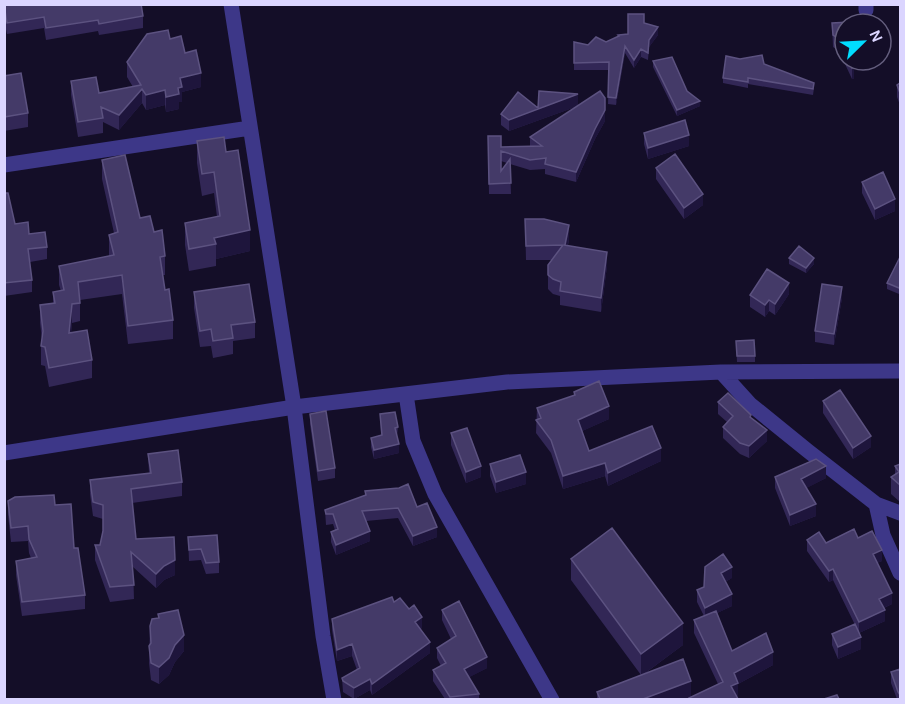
<svg xmlns="http://www.w3.org/2000/svg" width="905" height="704" viewBox="0 0 905 704" font-family="Karla,sans-serif">
<style>
.lines{fill:none;stroke-linecap:round;stroke-linejoin:round}
.street{stroke:#3d3788;stroke-width:15}
.wall{fill:#322756;fill-rule:evenodd}
.shaded-wall{fill:#1e153c}
.building{fill:#443a68;stroke:#5c5280;stroke-width:1.5}
</style>
<rect width="100%" height="100%" fill="#140e28"/>
<g class="lines">
<path class="street" d="M 231,4 L 294,407 L 323,636 L 334,700
M 866,4 L 866,10
M 4,165 L 250,128
M 721,372 L 750,404 L 808,451 L 876,504 L 900,513
M 406,394 L 413,441 L 435,494 L 552,700
M 4,453 L 294,407 L 507,382 L 721,372 L 900,371
M 876,504 L 883,535 L 900,573"/>
</g>
<path class="wall" d="M 4,4 L 143,16 L 143,28 L 99,35 L 98,31 L 46,40 L 44,28 L 7,34 L 4,21 Z
M 644,23 L 658,35 L 649,47 L 648,60 L 641,57 L 634,68 L 625,53 L 616,105 L 608,104 L 609,70 L 574,70 L 574,42 L 588,45 L 606,42 L 618,37 L 618,35 L 628,34 Z
M 832,23 L 845,24 L 845,60 L 853,60 L 854,79 L 852,79 L 839,51 L 833,47 Z
M 170,39 L 185,53 L 201,87 L 182,92 L 182,102 L 179,102 L 179,109 L 166,112 L 165,105 L 146,110 L 142,103 L 119,130 L 103,122 L 103,133 L 78,137 L 71,95 L 71,81 L 99,93 L 133,87 L 127,77 L 127,62 Z
M 653,61 L 687,91 L 700,106 L 677,116 L 653,67 Z
M 764,64 L 814,88 L 813,95 L 748,84 L 748,88 L 723,83 L 723,78 Z
M 4,76 L 28,113 L 28,127 L 4,131 Z
M 900,83 L 900,105 L 897,97 L 897,85 Z
M 578,106 L 509,131 L 501,125 L 501,114 L 538,108 Z
M 605,121 L 595,139 L 576,182 L 545,174 L 545,169 L 530,170 L 510,164 L 511,194 L 489,194 L 488,136 L 501,147 L 530,147 L 530,137 ZM 501,161 L 507,163 L 501,171 Z
M 644,133 L 689,146 L 648,159 L 644,144 Z
M 197,141 L 226,152 L 250,251 L 216,259 L 216,266 L 189,271 L 185,245 L 185,223 L 217,217 L 214,193 L 202,196 L 197,163 Z
M 102,160 L 140,218 L 154,232 L 165,256 L 165,275 L 163,275 L 165,290 L 173,320 L 173,339 L 128,344 L 122,294 L 80,300 L 80,321 L 72,323 L 71,333 L 92,360 L 92,378 L 49,387 L 45,366 L 41,365 L 41,346 L 42,339 L 40,323 L 40,305 L 53,303 L 53,292 L 61,291 L 59,285 L 59,266 L 109,256 L 109,235 L 114,233 L 102,179 Z
M 656,168 L 703,205 L 684,219 L 656,179 Z
M 862,182 L 895,211 L 875,220 L 862,193 Z
M 4,191 L 15,224 L 47,247 L 47,259 L 30,262 L 32,280 L 32,292 L 4,296 Z
M 525,219 L 569,239 L 568,246 L 607,266 L 601,312 L 560,305 L 560,296 L 553,294 L 548,289 L 548,265 L 552,260 L 526,260 Z
M 900,257 L 899,294 L 887,289 L 887,283 Z
M 789,258 L 814,264 L 806,273 L 789,264 Z
M 194,292 L 255,322 L 255,338 L 233,341 L 233,354 L 213,358 L 211,346 L 200,347 L 194,308 Z
M 789,294 L 775,315 L 769,311 L 765,317 L 750,307 L 750,295 Z
M 842,298 L 834,345 L 815,342 L 815,331 Z
M 736,341 L 755,356 L 755,362 L 737,362 Z
M 574,392 L 609,419 L 582,431 L 589,451 L 661,461 L 608,486 L 605,476 L 563,489 L 551,453 L 536,433 L 537,408 L 574,396 Z
M 823,401 L 871,447 L 853,459 L 823,413 Z
M 718,402 L 751,418 L 767,441 L 749,458 L 740,454 L 723,438 L 723,427 L 727,422 L 718,414 Z
M 310,414 L 335,468 L 335,478 L 318,481 L 310,424 Z
M 380,414 L 398,427 L 397,436 L 399,453 L 374,459 L 371,447 L 371,438 L 381,435 Z
M 451,433 L 481,477 L 466,483 L 451,445 Z
M 148,454 L 182,482 L 182,496 L 132,503 L 136,539 L 175,575 L 164,580 L 156,588 L 133,567 L 134,599 L 110,602 L 95,560 L 95,545 L 100,545 L 103,531 L 103,519 L 93,516 L 90,494 L 90,480 L 149,473 Z
M 490,464 L 526,484 L 496,493 L 490,476 Z
M 900,464 L 900,502 L 891,494 L 891,477 L 895,475 L 895,466 Z
M 775,477 L 826,478 L 806,488 L 816,516 L 790,526 L 775,488 Z
M 8,501 L 55,505 L 74,548 L 85,595 L 85,609 L 22,616 L 16,575 L 16,561 L 31,558 L 29,553 L 28,541 L 11,542 L 8,515 Z
M 417,507 L 437,537 L 413,546 L 398,518 L 366,521 L 370,541 L 336,555 L 331,542 L 331,532 L 335,530 L 333,524 L 326,525 L 325,510 Z
M 188,537 L 219,562 L 219,573 L 206,574 L 201,560 L 189,561 Z
M 858,538 L 882,561 L 877,563 L 892,604 L 884,608 L 885,621 L 859,633 L 833,580 L 829,582 L 807,551 L 807,540 L 826,543 Z
M 571,559 L 683,645 L 644,674 L 691,697 L 718,684 L 694,633 L 694,620 L 704,616 L 697,602 L 697,590 L 732,578 L 725,582 L 732,606 L 717,613 L 732,651 L 773,665 L 738,684 L 738,696 L 736,696 L 738,699 L 597,699 L 597,692 L 641,675 L 571,580 Z
M 394,602 L 422,628 L 420,629 L 430,653 L 372,695 L 370,690 L 354,699 L 343,692 L 342,678 L 357,670 L 352,656 L 337,661 L 332,630 L 332,619 Z
M 442,610 L 487,668 L 469,677 L 479,694 L 479,699 L 445,699 L 433,681 L 433,670 L 441,666 L 437,658 L 437,648 L 451,639 L 442,620 Z
M 158,614 L 184,651 L 175,662 L 169,675 L 159,684 L 151,680 L 149,663 L 150,626 L 158,618 Z
M 832,634 L 861,649 L 838,659 L 832,645 Z
M 900,669 L 900,699 L 897,699 L 891,683 L 891,672 Z"/>
<path class="shaded-wall" d="M 658,27 L 658,35 L 649,47 L 649,40 Z
M 625,46 L 625,53 L 616,105 L 616,98 Z
M 641,49 L 641,57 L 634,68 L 634,60 Z
M 854,67 L 854,79 L 852,79 L 852,68 Z
M 201,73 L 201,87 L 182,92 L 182,102 L 179,102 L 179,109 L 166,112 L 166,97 L 178,88 L 180,78 Z
M 142,89 L 142,103 L 119,130 L 119,115 Z
M 165,90 L 165,105 L 146,110 L 146,95 Z
M 578,94 L 578,106 L 509,131 L 509,120 Z
M 700,101 L 700,106 L 677,116 L 677,110 Z
M 605,110 L 605,121 L 595,139 L 576,182 L 576,172 L 595,129 Z
M 689,135 L 689,146 L 648,159 L 648,148 Z
M 703,194 L 703,205 L 684,219 L 684,208 Z
M 895,199 L 895,211 L 875,220 L 875,209 Z
M 569,225 L 569,239 L 565,259 L 565,245 Z
M 250,230 L 250,251 L 216,259 L 216,244 L 214,238 Z
M 607,252 L 607,266 L 601,312 L 601,298 Z
M 814,258 L 814,264 L 806,273 L 806,268 Z
M 789,283 L 789,294 L 775,315 L 775,304 Z
M 842,287 L 842,298 L 834,345 L 834,334 Z
M 769,300 L 769,311 L 765,317 L 765,305 Z
M 72,304 L 72,323 L 69,352 L 69,333 Z
M 609,406 L 609,419 L 578,433 L 578,420 Z
M 767,430 L 767,441 L 749,458 L 749,446 Z
M 871,436 L 871,447 L 853,459 L 853,448 Z
M 399,444 L 399,453 L 374,459 L 374,450 Z
M 661,448 L 661,461 L 608,486 L 608,473 Z
M 605,463 L 605,476 L 563,489 L 563,476 Z
M 481,466 L 481,477 L 466,483 L 466,472 Z
M 826,466 L 826,478 L 801,491 L 801,479 Z
M 526,472 L 526,484 L 496,493 L 496,482 Z
M 816,504 L 816,516 L 790,526 L 790,515 Z
M 437,527 L 437,537 L 413,546 L 413,536 Z
M 370,531 L 370,541 L 336,555 L 336,545 Z
M 882,550 L 882,561 L 873,565 L 873,554 Z
M 175,560 L 175,575 L 164,580 L 156,588 L 156,574 L 164,566 Z
M 732,567 L 732,578 L 721,584 L 721,573 Z
M 833,569 L 833,580 L 829,582 L 829,571 Z
M 892,593 L 892,604 L 879,610 L 879,599 Z
M 732,594 L 732,606 L 705,619 L 705,608 Z
M 885,610 L 885,621 L 859,633 L 859,622 Z
M 422,617 L 422,628 L 415,633 L 415,622 Z
M 683,623 L 683,645 L 641,676 L 641,654 Z
M 184,635 L 184,651 L 175,662 L 169,675 L 159,684 L 159,667 L 175,645 Z
M 861,637 L 861,649 L 838,659 L 838,647 Z
M 430,642 L 430,653 L 372,695 L 372,684 Z
M 352,644 L 352,656 L 337,661 L 337,650 Z
M 773,652 L 773,665 L 738,684 L 738,696 L 731,699 L 731,686 L 734,673 Z
M 487,657 L 487,668 L 464,680 L 464,669 Z
M 370,679 L 370,690 L 354,699 L 354,688 Z
M 691,681 L 691,698 L 688,699 L 643,699 Z"/>
<path class="building" d="M 4,4 L 141,4 L 143,16 L 99,24 L 98,20 L 46,28 L 44,17 L 7,23 Z
M 628,14 L 644,14 L 644,23 L 658,27 L 649,40 L 648,53 L 641,49 L 634,60 L 625,46 L 616,98 L 608,97 L 609,62 L 574,63 L 574,42 L 588,45 L 596,37 L 606,42 L 619,36 L 618,35 L 628,34 Z
M 850,22 L 850,24 L 845,24 L 845,52 L 839,39 L 833,35 L 832,23 Z
M 168,30 L 170,39 L 181,36 L 185,53 L 196,50 L 201,73 L 180,78 L 182,87 L 178,88 L 179,94 L 166,97 L 165,90 L 146,95 L 142,89 L 119,115 L 101,107 L 103,118 L 78,122 L 71,81 L 96,77 L 99,93 L 141,85 L 127,62 L 147,34 Z
M 762,55 L 764,64 L 814,83 L 813,89 L 748,78 L 748,82 L 723,78 L 726,56 L 740,59 Z
M 672,57 L 687,91 L 700,101 L 677,110 L 653,61 Z
M 849,60 L 853,60 L 854,67 L 852,68 Z
M 21,73 L 28,113 L 4,117 L 4,76 Z
M 900,83 L 900,93 L 897,85 Z
M 539,91 L 578,94 L 509,120 L 501,114 L 518,92 L 538,108 Z
M 600,91 L 605,98 L 605,110 L 595,129 L 576,172 L 545,164 L 546,158 L 530,160 L 501,151 L 501,171 L 510,159 L 511,183 L 489,184 L 488,136 L 501,136 L 501,147 L 542,146 L 530,137 Z
M 685,120 L 689,135 L 648,148 L 644,133 Z
M 224,137 L 226,152 L 238,150 L 250,230 L 214,238 L 216,244 L 189,249 L 185,223 L 220,216 L 214,172 L 202,174 L 197,141 Z
M 675,154 L 703,194 L 684,208 L 656,168 Z
M 125,155 L 140,218 L 150,216 L 154,232 L 162,230 L 165,256 L 160,257 L 165,290 L 169,289 L 173,320 L 128,326 L 122,275 L 78,282 L 80,303 L 72,304 L 69,333 L 87,330 L 92,360 L 49,368 L 45,347 L 41,346 L 43,331 L 40,305 L 55,303 L 53,292 L 64,290 L 59,266 L 114,255 L 109,235 L 118,232 L 102,160 Z
M 883,172 L 895,199 L 875,209 L 862,182 Z
M 4,191 L 5,193 L 8,193 L 15,224 L 28,222 L 29,234 L 45,232 L 47,247 L 28,249 L 32,280 L 4,283 Z
M 525,219 L 544,219 L 569,225 L 565,245 L 564,245 L 607,252 L 601,298 L 560,291 L 561,282 L 553,279 L 548,275 L 548,265 L 563,245 L 526,246 Z
M 799,246 L 814,258 L 806,268 L 789,258 Z
M 900,257 L 900,286 L 899,288 L 887,283 Z
M 767,269 L 789,283 L 775,304 L 769,300 L 765,305 L 750,295 Z
M 249,284 L 255,322 L 231,325 L 233,338 L 213,341 L 211,329 L 200,331 L 194,292 Z
M 822,284 L 842,287 L 834,334 L 815,331 Z
M 754,340 L 755,356 L 737,356 L 736,341 Z
M 599,381 L 609,406 L 578,420 L 589,451 L 652,426 L 661,448 L 608,473 L 605,463 L 563,476 L 551,440 L 536,420 L 541,418 L 537,408 L 575,395 L 574,392 Z
M 840,390 L 871,436 L 853,448 L 823,401 Z
M 728,393 L 751,415 L 750,417 L 767,430 L 749,446 L 740,443 L 723,427 L 733,416 L 718,402 Z
M 326,411 L 335,468 L 318,471 L 310,414 Z
M 395,412 L 398,427 L 395,428 L 399,444 L 374,450 L 371,438 L 382,435 L 380,414 Z
M 467,428 L 481,466 L 466,472 L 451,433 Z
M 178,450 L 182,482 L 131,489 L 136,539 L 174,537 L 175,560 L 164,566 L 156,574 L 131,552 L 134,585 L 110,587 L 95,545 L 100,545 L 103,531 L 103,505 L 93,502 L 90,480 L 151,473 L 148,454 Z
M 520,455 L 526,472 L 496,482 L 490,464 Z
M 816,459 L 826,466 L 801,479 L 816,504 L 790,515 L 775,477 Z
M 900,464 L 900,485 L 891,477 L 899,472 L 895,466 Z
M 408,484 L 417,507 L 427,503 L 437,527 L 413,536 L 398,508 L 362,511 L 370,531 L 336,545 L 331,532 L 338,529 L 333,514 L 326,514 L 325,510 L 366,495 L 365,491 L 399,488 Z
M 54,495 L 55,505 L 71,504 L 74,548 L 78,548 L 85,595 L 22,602 L 16,561 L 37,557 L 29,539 L 28,526 L 11,528 L 8,501 L 15,497 Z
M 612,528 L 683,623 L 641,654 L 571,559 Z
M 854,529 L 858,538 L 872,531 L 882,550 L 873,554 L 892,593 L 879,599 L 885,610 L 859,622 L 833,569 L 829,571 L 807,540 L 819,532 L 826,543 Z
M 217,535 L 219,562 L 206,563 L 201,549 L 189,550 L 188,537 Z
M 723,554 L 732,567 L 721,573 L 732,594 L 705,608 L 697,590 L 704,587 L 705,567 Z
M 392,597 L 394,602 L 400,598 L 409,609 L 414,605 L 422,617 L 415,622 L 430,642 L 372,684 L 370,679 L 354,688 L 343,681 L 342,678 L 360,668 L 352,644 L 337,650 L 332,619 Z
M 459,601 L 487,657 L 464,669 L 479,694 L 450,697 L 433,670 L 446,663 L 437,648 L 456,636 L 442,610 Z
M 178,610 L 184,635 L 175,645 L 169,658 L 159,667 L 151,663 L 149,646 L 151,643 L 150,626 L 152,619 L 159,618 L 158,614 Z
M 716,611 L 732,651 L 766,633 L 773,652 L 734,673 L 738,683 L 731,686 L 738,699 L 690,699 L 689,698 L 723,682 L 694,620 Z
M 855,624 L 861,637 L 838,647 L 832,634 Z
M 683,659 L 691,681 L 643,699 L 600,699 L 597,692 Z
M 900,669 L 900,695 L 898,692 L 891,672 Z
M 837,695 L 839,699 L 824,699 Z"/>
<rect width="905" height="704" fill="none" stroke="#dbd5ff" stroke-width="12"/>
<g transform="translate(863 42) rotate(66)"><circle r="28" fill="#140e28" stroke="#645e7e" stroke-width="1.5"/>
<path d="M0-4.5L10 22L0 15L-10 22Z" fill="#01ddff"/>
<text y="-9" font-size="16" font-weight="bold" text-anchor="middle" fill="#dbd5ff">N</text>
</g>
</svg>
